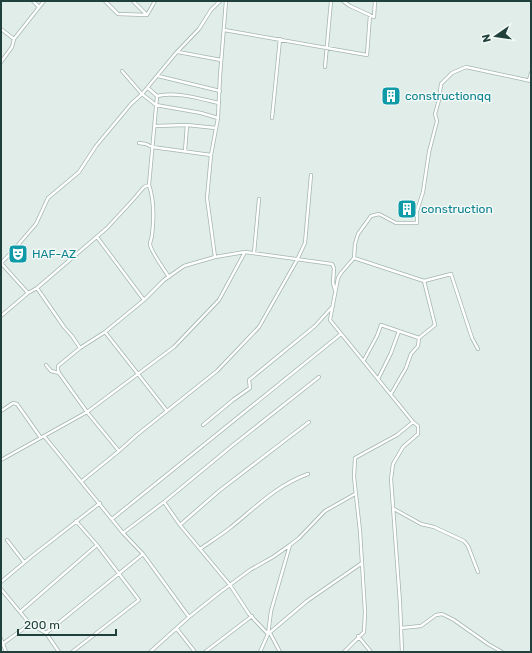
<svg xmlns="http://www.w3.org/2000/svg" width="532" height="653" viewBox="0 0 532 653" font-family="Rubik,sans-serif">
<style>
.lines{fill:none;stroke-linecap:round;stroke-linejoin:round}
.minor-casing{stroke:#a3b6b1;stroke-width:4}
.minor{stroke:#fff;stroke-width:2.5}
.labels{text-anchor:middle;stroke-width:3;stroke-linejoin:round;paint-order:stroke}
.culture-label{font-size:12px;fill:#0d838f;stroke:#f2f9f6;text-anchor:start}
</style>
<rect width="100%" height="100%" fill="#e1ede9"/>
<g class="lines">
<defs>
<path id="minor" d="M 33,1 L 39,7
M 105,1 L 118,14 L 147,15
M 133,1 L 147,15 L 155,1
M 343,1 L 350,6 L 374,17 L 375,1
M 1,29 L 14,39 L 44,1
M 224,30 L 367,55 L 370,15
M 176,53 L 178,52 L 221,60
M 1,62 L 12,47 L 14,39
M 325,67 L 331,1
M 122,71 L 142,94 L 156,105 L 201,113 L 218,118
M 158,76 L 220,91
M 529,80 L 531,73
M 148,88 L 157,96 C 174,91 201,99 219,103
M 157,96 L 149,185 C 154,200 154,219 152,235 C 152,238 150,241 150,244 C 150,250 165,271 169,277
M 272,118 L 280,39
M 155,126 L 187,125 L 216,128
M 139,143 L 146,144 L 152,147 L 211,155
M 185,151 L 187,125
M 97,237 L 144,300
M 245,252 L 215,257 L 184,266 L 164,280 L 144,300 L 105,332 L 80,348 L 58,366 L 58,370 L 59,373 L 87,412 L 119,451 L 138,434 L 217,371 L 259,327 L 297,260 L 305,243 L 311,175
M 254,253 L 259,199
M 215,257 L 207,198 L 211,155 L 218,118 L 220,76 L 226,1
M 354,258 L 424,281 L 451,274 L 472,338 L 478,349
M 1,263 L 11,253 L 36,224 L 48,198 L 79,172 L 96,146 L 131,104 L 142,94 L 176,53 L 199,29 L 211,10 L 220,1
M 1,263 L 28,293
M 37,288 L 64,327 L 72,336 L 80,348
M 1,316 L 28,293 L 37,288 L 107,228 L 132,201 L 144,187 L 149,185
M 105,332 L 167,411
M 419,338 L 435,325 L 424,281
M 364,360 L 377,336 L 381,325 L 419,338 L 418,346 L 411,354 L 406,368 L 391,394
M 46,365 L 51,371 L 59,373
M 378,379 L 391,353 L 399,331
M 1,411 L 13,403 L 17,404 L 41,438
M 203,425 L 233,400 L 250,388 L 249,380 L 315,326 L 333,306
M 44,436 L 123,533 L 143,554 L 189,617
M 1,460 L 87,412 L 174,347 L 219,300 L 245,252 L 332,264 L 334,268 L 333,283 L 335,290
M 82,481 L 119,451
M 164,502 L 180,525 L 230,585 L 249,614 L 268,634 L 307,601 L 362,563
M 394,509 L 421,524 L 434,527 L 464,541 L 468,546 L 478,572
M 112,519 L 341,334
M 180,525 L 219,491 L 309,422
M 123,533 L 164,502 L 233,445 L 319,377
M 7,540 L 24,562
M 200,549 C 210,542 221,535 230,528 C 256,507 277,485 308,474
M 1,582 L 32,556 L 100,503
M 1,589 L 30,624
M 20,612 L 97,545
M 401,628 L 421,626 L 436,615 L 442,614 L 454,620 L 488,644 L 502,652
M 177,629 L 195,652
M 46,633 L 143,554
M 270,633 L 280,652
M 358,636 L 371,652
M 1,639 L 6,652
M 1,645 L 30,624 L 46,633 L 59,652
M 72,652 L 139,600 L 97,545 L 76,521
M 150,652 L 189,617 L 219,593 L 250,570 L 273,557 L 290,545 L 299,538 L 325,511 L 355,494
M 205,652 L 252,616
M 260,652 L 268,634 L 271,611 L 290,545
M 344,652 L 364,632 L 365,612 L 360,531 L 354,477 L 355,458 L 397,435 L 413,422
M 402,652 L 400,603 L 391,479 L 393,464 L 403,447 L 418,434 L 418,426 L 413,422 L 330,320 L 338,278 L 341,273 L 354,258 L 355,244 L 358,234 L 371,216 L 379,214 L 396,223 L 417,223 L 417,211 L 423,192 L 429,152 L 437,121 L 435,114 L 439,100 L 441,84 L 452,73 L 466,67 L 531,81"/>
</defs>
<use href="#minor" class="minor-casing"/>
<use href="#minor" class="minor"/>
</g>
<defs>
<symbol id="building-square" viewBox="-11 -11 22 22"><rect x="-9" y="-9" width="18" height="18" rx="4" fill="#0f9aa8" stroke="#f2f9f6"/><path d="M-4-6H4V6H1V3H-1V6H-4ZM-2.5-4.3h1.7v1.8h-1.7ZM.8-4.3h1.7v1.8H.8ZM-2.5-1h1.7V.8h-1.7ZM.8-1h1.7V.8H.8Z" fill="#fff"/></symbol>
<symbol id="theatre-square" viewBox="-11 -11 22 22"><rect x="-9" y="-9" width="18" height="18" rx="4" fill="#0f9aa8" stroke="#f2f9f6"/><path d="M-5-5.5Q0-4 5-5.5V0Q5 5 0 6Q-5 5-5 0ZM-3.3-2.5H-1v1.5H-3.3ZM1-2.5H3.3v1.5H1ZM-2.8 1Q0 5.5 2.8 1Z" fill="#fff"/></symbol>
</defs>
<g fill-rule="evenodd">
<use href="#building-square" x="380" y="85" width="22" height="22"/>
<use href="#building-square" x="396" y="198" width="22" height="22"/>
<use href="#theatre-square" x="7" y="243" width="22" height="22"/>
</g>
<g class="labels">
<g class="culture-label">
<text x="405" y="100">constructionqq</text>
<text x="421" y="213">construction</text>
<text x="32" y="258">HAF-AZ</text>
</g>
</g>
<rect width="532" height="653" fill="none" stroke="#1f403b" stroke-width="4"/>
<g transform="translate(496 36) rotate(257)" stroke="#f2f9f6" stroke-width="3" paint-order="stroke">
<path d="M0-3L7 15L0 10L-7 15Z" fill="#1f403b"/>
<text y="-6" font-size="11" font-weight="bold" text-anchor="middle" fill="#1f403b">N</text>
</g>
<path d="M18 629v6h98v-6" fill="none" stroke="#1f403b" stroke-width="2"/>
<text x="24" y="629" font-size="12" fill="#1f403b" stroke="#f2f9f6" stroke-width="3" paint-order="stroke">200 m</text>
</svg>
